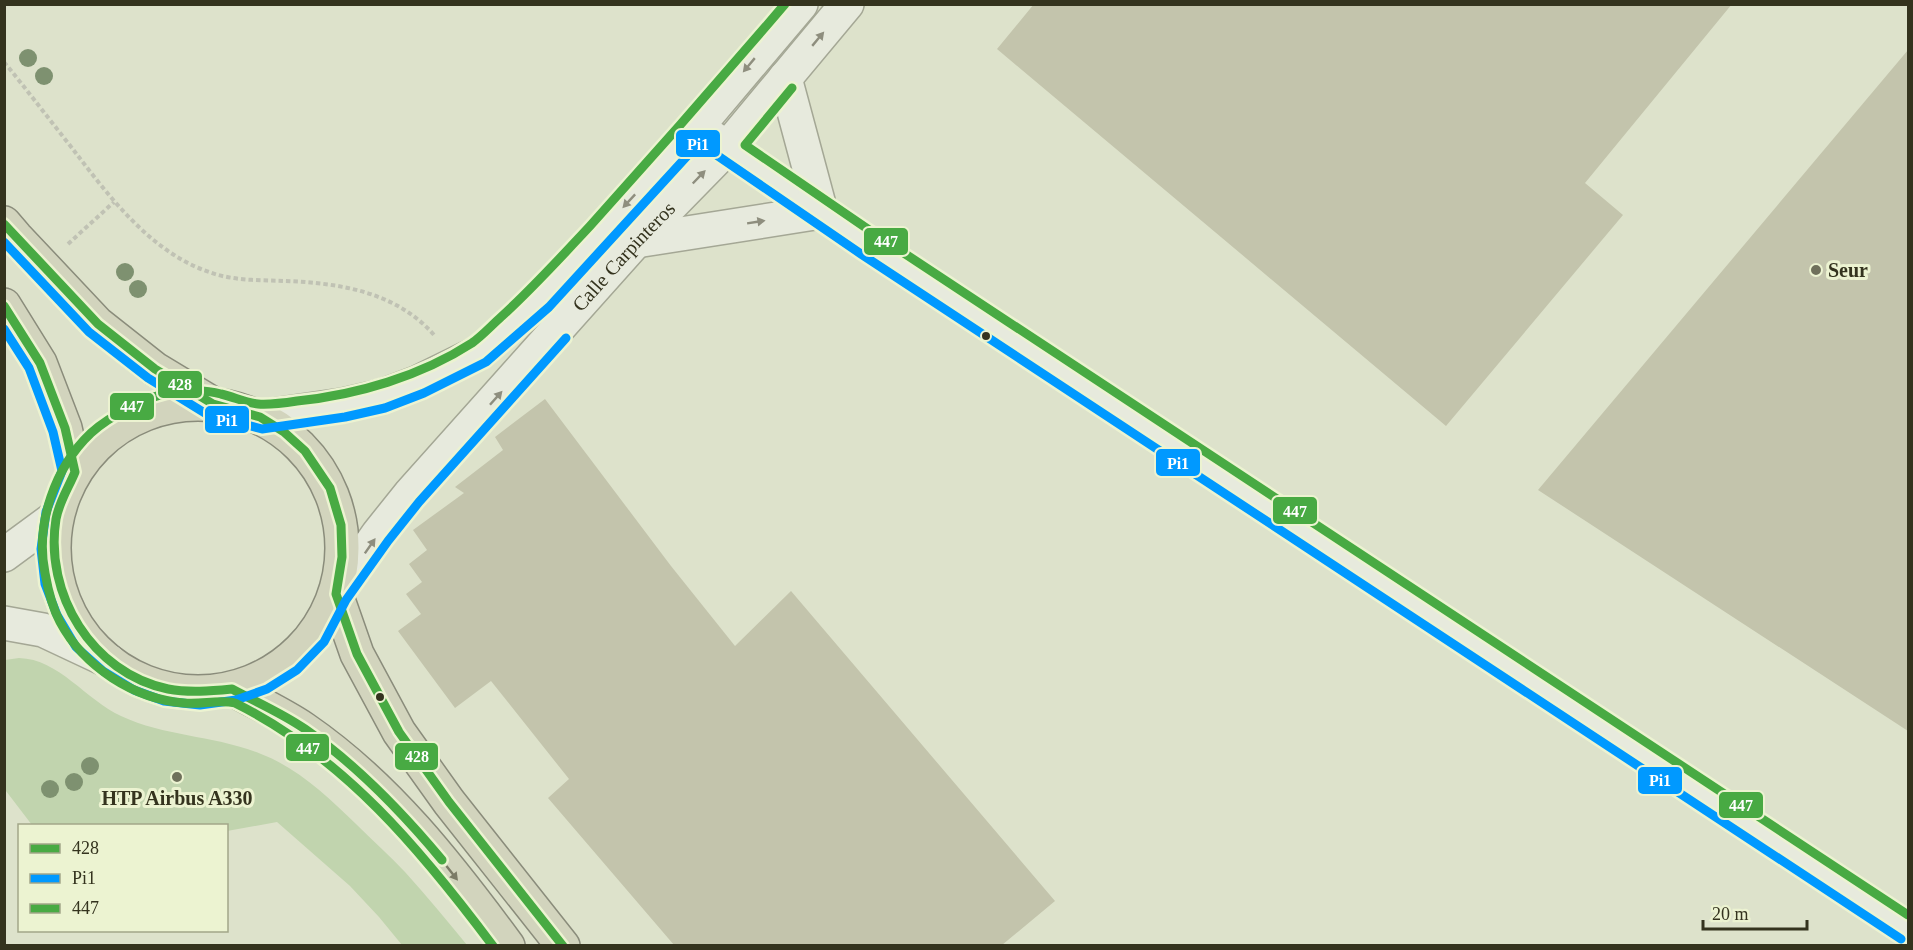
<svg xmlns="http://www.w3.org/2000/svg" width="1913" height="950" viewBox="0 0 1913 950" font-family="'Times New Roman',serif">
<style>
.green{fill:#c1d4ae}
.building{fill:#c3c4ac}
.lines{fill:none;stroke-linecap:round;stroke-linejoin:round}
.minor-casing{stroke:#a4a795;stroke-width:36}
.highway-casing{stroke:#8a8c7b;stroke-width:36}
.path{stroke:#c0c2b4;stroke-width:4;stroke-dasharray:4.5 3;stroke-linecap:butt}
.minor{stroke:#e7eadd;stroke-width:33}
.highway{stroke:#d2d4bd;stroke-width:33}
.bus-1-casing{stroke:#ecf3d1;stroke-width:14}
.bus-2-casing{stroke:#ecf3d1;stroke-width:14}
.bus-3-casing{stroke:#ecf3d1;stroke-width:14}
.bus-1{stroke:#48aa43;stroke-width:9}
.bus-2{stroke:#09f;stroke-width:9}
.bus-3{stroke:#48aa43;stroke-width:9}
.tree{fill:#7e9170}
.oneway{fill:#8e8e7e}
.oneway2{fill:#7b7b66}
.poi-dot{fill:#6f705b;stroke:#ecf3d1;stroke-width:2}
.bus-dot{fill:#34331e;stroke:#ecf3d1;stroke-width:2}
.labels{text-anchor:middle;stroke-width:6;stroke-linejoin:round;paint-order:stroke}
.street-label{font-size:20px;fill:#34331e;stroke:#ecf3d1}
.poi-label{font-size:20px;font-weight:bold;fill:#34331e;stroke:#ecf3d1;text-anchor:start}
.line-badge{stroke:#ecf3d1;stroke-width:2}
.badge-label{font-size:16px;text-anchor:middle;font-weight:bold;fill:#fff}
</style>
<rect width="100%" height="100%" fill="#dde2cb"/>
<path class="green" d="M 19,658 C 59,659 86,700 121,716 C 166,737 214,735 261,754 C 298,768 328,797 356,824 C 372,840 390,856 405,872 C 427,896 447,921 467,945 L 402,945 L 379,917 L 350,886 L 277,822 L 227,831 L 226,826 L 32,825 L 6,791 L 5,792 L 5,660 Z"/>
<path class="building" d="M 1034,4 L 1732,4 L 1585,183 L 1623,215 L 1446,426 L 997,49 Z
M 1908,50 L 1908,731 L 1538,490 Z
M 545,399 L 671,566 L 735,646 L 791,591 L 1055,901 L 1002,945 L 674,945 L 548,798 L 569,779 L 491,681 L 455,708 L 398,631 L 421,614 L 406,594 L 422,582 L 409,564 L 427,550 L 413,530 L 464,493 L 455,487 L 503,450 L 495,437 Z"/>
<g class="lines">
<defs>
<g id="minor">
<path d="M 697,127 L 868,244 L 1908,929"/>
<path d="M 636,241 L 821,212 L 785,78"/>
<path d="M 260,417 L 343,405 L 382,396 L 419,382 L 480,352 L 540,299 L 697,127 L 801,4"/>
<path d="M 4,555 L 57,516"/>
<path id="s1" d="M 336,594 L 378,534 L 410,494 L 636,241 L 727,148 L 847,4"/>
<path d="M 4,623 L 43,630 L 109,661"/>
</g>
<path id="highway" d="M 4,223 L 16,237 L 98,324 L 155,369 L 213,404
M 4,305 L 40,363 L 65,428 L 75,472
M54 548a144 144 0 1 1 288 0a144 144 0 1 1-288 0Z
M 336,594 L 357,654 L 399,732 L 449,802 L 563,946
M 232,689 C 256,702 282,714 304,729 C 387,786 449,866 508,946"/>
</defs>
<use href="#minor" class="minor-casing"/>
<use href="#highway" class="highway-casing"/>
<path class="path" d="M 4,62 C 27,90 49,119 72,148 C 108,195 150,252 209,272 C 233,281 260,280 285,281 C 340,283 397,292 435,336
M 68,244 L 114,202"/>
<use href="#minor" class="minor"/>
<use href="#highway" class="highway"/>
<defs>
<path id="bus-1" d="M 4,224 L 98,324 L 155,369 L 213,404 L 260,417 L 284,432 L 305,451 L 330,488 L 341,525 L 342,557 L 336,594 L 357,654 L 399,732 L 449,802 L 563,946
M 4,306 L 40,363 L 65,428 L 75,472
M 75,472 C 69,487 59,502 56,519 C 44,594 92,673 168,689 C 189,693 211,691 232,689
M 232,689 C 256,702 282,713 305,729 C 357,765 402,812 442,860"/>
<path id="bus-2" d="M 4,242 L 89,332 L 148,378 L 208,415 L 262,429 L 345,417 L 385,408 L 424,393 L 486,362 L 549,307 L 699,143 L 861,254 L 1901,939
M 4,329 L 29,368 L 53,432 L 62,471 L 46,512 L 41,549 L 45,584 L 57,615 L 76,647 L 103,671 L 134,690 L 164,701 L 200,705 L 236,700 L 267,689 L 297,670 L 324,642 L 346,600 L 388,541 L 419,502 L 566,338"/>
<path id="bus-3" d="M 792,88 L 745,145 L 875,234 L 1908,915
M 493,946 C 421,850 344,757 235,703 C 219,699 201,705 184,703 C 134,699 84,667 60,622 C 52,607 48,590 45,573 C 35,524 55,467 91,433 C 102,423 115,415 129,408 C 144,400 160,393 177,392 C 191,390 207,390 221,394 C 234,397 246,403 258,404 C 271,405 284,403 297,401 C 357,395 421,376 472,343 C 482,336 491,326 501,317 C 532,289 561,257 590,226 C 656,153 721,79 785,4"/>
</defs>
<use href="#bus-1" class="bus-1-casing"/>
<use href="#bus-2" class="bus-2-casing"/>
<use href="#bus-3" class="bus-3-casing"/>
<use href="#bus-1" class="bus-1"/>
<use href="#bus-2" class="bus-2"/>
<use href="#bus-3" class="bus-3"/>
</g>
<g class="tree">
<circle cx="28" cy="58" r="9"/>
<circle cx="44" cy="76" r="9"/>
<circle cx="125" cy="272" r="9"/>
<circle cx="138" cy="289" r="9"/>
<circle cx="90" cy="766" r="9"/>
<circle cx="74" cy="782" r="9"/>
<circle cx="50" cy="789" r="9"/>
<circle cx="124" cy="798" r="9"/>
</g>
<defs><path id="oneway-solid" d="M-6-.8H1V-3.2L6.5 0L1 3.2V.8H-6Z" transform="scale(1.5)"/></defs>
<g class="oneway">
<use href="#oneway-solid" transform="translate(818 39) rotate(-50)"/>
<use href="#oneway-solid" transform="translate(749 65) rotate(130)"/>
<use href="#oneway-solid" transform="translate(699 177) rotate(-46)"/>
<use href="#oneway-solid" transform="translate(629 201) rotate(133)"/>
<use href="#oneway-solid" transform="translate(756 222) rotate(-9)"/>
<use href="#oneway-solid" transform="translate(496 398) rotate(-48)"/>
<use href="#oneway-solid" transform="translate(370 546) rotate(-55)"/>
</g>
<use class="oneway2" href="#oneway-solid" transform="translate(452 873) rotate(52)"/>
<g class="poi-dot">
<circle cx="1816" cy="270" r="6"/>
<circle cx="177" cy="777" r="6"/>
</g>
<g class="bus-dot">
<circle cx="986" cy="336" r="5"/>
<circle cx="380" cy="697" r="5"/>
</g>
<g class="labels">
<g class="street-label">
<text dy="7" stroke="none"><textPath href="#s1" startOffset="444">Calle Carpinteros</textPath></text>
</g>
<g class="poi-label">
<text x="1828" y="277">Seur</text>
<text x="177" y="805" text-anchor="middle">HTP Airbus A330</text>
</g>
</g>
<g class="line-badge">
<rect x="675" y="129" width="46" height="29" rx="6" fill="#09f"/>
<rect x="863" y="227" width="46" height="29" rx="6" fill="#48aa43"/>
<rect x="157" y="370" width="46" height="29" rx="6" fill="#48aa43"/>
<rect x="109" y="392" width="46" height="29" rx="6" fill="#48aa43"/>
<rect x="204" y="405" width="46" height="29" rx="6" fill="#09f"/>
<rect x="1155" y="448" width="46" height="29" rx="6" fill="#09f"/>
<rect x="1272" y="496" width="46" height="29" rx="6" fill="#48aa43"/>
<rect x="285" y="733" width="45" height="29" rx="6" fill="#48aa43"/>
<rect x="394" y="742" width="45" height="29" rx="6" fill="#48aa43"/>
<rect x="1637" y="766" width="46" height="29" rx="6" fill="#09f"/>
<rect x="1718" y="791" width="46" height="28" rx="6" fill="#48aa43"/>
</g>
<g class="badge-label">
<text x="698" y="150">Pi1</text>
<text x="886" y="247">447</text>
<text x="180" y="390">428</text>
<text x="132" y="412">447</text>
<text x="227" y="426">Pi1</text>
<text x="1178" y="469">Pi1</text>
<text x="1295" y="517">447</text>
<text x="308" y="754">447</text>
<text x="417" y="762">428</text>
<text x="1660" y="786">Pi1</text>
<text x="1741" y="811">447</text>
</g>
<rect width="1913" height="950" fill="none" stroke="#34331e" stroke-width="12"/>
<rect x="18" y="824" width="210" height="108" fill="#ecf3d1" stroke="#a2a689" stroke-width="1.5"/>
<rect x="30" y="844" width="30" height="9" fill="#48aa43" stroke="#a2a689" stroke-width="1.5"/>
<text x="72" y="854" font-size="18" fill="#34331e">428</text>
<rect x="30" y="874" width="30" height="9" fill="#0099ff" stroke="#a2a689" stroke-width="1.5"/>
<text x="72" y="884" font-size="18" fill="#34331e">Pi1</text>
<rect x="30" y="904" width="30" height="9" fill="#48aa43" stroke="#a2a689" stroke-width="1.5"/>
<text x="72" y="914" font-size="18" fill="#34331e">447</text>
<path d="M1703 920v9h104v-9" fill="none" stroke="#34331e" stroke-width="3"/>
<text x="1712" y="920" font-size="18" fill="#34331e" stroke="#ecf3d1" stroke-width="4.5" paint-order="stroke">20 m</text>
</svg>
